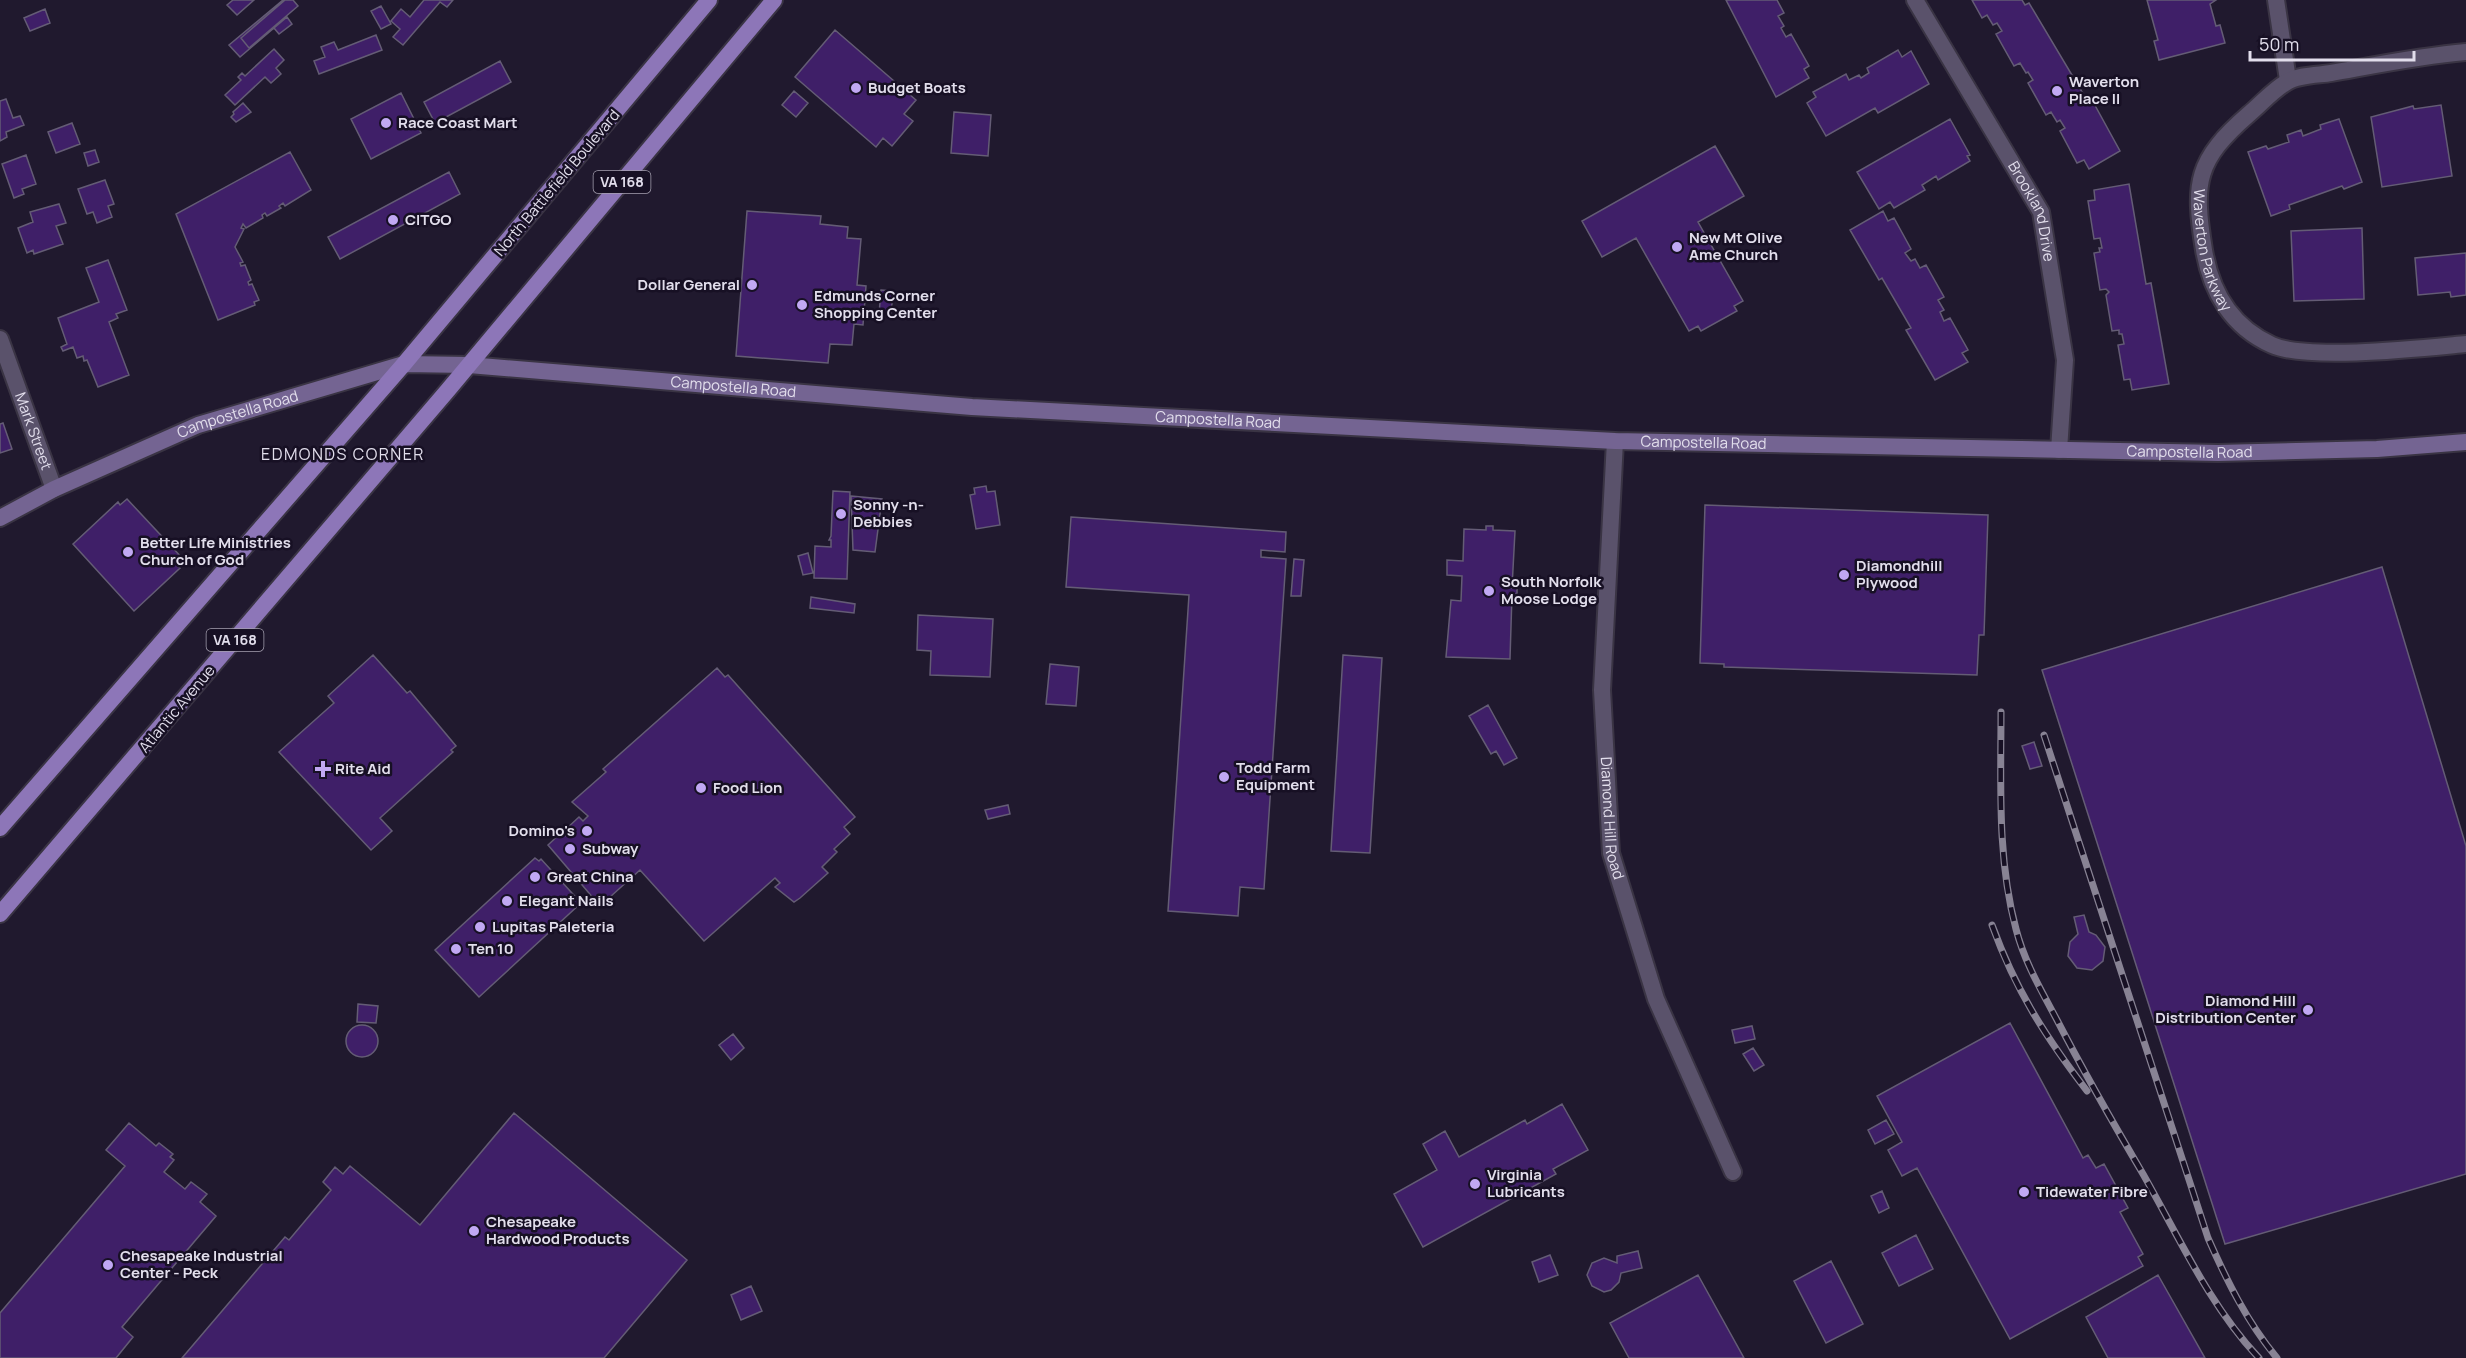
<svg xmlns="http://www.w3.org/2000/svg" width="2466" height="1358" viewBox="0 0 2466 1358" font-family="Manrope,sans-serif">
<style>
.building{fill:#3f1f68;stroke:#645c75;stroke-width:1.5}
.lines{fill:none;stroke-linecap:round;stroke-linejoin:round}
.minor-casing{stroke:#3a3444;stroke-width:20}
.secondary-casing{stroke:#3a3444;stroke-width:20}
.primary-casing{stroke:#3a3444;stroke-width:20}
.minor{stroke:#5a526b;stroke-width:16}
.secondary{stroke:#746492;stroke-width:16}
.primary{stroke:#8d76b8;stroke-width:16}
.rail-casing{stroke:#888394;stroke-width:7}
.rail{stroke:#171024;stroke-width:4.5;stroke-dasharray:14;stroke-linecap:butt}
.poi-dot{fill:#c1a8f3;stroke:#171024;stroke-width:2}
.labels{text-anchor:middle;stroke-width:5;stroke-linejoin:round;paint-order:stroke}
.shield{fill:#171024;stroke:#a5a0b0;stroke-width:1.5}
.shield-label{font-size:14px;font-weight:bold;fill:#e2deec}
.poi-label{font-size:15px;font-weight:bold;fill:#e2deec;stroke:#171024;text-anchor:start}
.street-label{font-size:15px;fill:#e2deec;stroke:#171024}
.neighbourhood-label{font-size:16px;letter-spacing:1.5px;fill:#e2deec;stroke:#171024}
</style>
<rect width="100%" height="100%" fill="#20192e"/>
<path class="building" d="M 233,0 L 254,0 L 237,15 L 227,5 Z
M 283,0 L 285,0 L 241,38 L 249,48 L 274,28 L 240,57 L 229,45 Z
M 285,0 L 293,0 L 298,6 L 249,48 L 241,38 Z
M 424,0 L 453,0 L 447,7 L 440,2 L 403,45 L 393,37 L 400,29 L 391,21 L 401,9 L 410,17 Z
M 1726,0 L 1777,0 L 1784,13 L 1778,16 L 1784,26 L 1781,28 L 1786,37 L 1791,34 L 1809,66 L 1804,69 L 1809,78 L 1776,97 Z
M 1972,0 L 2022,0 L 2025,5 L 2029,3 L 2088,102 L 2092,100 L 2120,151 L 2089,169 L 2084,160 L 2077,163 L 2060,131 L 2065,128 L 2060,120 L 2057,122 L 2051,112 L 2046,115 L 2028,83 L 2033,80 L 2028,72 L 2026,73 L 2020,63 L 2014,66 L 1996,34 L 2002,31 L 1997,23 L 1993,25 L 1987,15 L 1982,18 Z
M 2147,0 L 2216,0 L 2210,4 L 2216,26 L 2220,25 L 2225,43 L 2159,60 L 2154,41 L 2158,40 Z
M 381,6 L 391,24 L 381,29 L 371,11 Z
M 45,9 L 50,23 L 30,31 L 24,18 Z
M 287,17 L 292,24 L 279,34 L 274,28 Z
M 835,30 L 916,100 L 904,114 L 913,121 L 892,146 L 883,138 L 876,147 L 795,77 Z
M 376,35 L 382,50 L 319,74 L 314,61 L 325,57 L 321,47 L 334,42 L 338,50 Z
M 274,49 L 284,60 L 276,68 L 281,74 L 271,83 L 265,77 L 235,105 L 225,95 L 241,80 L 238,77 L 242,73 L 245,76 Z
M 1898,50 L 1902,57 L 1911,51 L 1929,84 L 1878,113 L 1875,108 L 1826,136 L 1807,103 L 1816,97 L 1813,92 L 1846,74 L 1849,80 L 1859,75 L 1861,78 L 1869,73 L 1867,68 Z
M 500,61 L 511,82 L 435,123 L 424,102 Z
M 794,91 L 808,103 L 796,117 L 782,105 Z
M 401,93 L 421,133 L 371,159 L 351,119 Z
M 6,99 L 13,118 L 20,116 L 24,125 L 6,132 L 7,137 L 0,141 L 0,101 Z
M 243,103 L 251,112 L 236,122 L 231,117 L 234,114 L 233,112 Z
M 2441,105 L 2452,176 L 2382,187 L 2371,117 L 2413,106 L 2414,109 Z
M 954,112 L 991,115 L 988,156 L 951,153 Z
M 1950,119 L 1970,155 L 1967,156 L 1970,161 L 1938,180 L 1936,176 L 1922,185 L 1925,190 L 1894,208 L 1890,202 L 1879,209 L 1857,172 Z
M 2339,119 L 2362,182 L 2344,189 L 2342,186 L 2289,205 L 2290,209 L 2271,216 L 2248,152 L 2266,146 L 2268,149 L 2289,142 L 2287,135 L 2301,130 L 2303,136 L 2321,129 L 2320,125 Z
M 72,123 L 80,144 L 56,153 L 48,132 Z
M 1715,146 L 1744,196 L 1698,222 L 1743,301 L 1734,306 L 1737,311 L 1701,331 L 1698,326 L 1689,331 L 1636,238 L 1602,257 L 1582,221 Z
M 95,150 L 99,162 L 88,166 L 84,153 Z
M 290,152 L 311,190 L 285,206 L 283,203 L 279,206 L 281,208 L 267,216 L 265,213 L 262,215 L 263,218 L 246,228 L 243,224 L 241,228 L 244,229 L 235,247 L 243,262 L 240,263 L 241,266 L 245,265 L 251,280 L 248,282 L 249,285 L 252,284 L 259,300 L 254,302 L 255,305 L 218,320 L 176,214 Z
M 26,155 L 36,184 L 22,189 L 24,194 L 14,198 L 2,164 Z
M 449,172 L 460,194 L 340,259 L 328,237 Z
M 105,180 L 114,204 L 108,206 L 112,217 L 97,223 L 93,212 L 87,214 L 78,189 Z
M 2129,184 L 2146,284 L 2151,283 L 2169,384 L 2132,390 L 2130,379 L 2124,380 L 2118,345 L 2124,344 L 2122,334 L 2119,334 L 2119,330 L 2112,331 L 2106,295 L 2109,292 L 2106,289 L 2100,290 L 2094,253 L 2100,252 L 2099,248 L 2102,248 L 2100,238 L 2094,239 L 2088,201 L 2095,200 L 2094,190 Z
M 59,204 L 66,223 L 56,226 L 63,244 L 34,254 L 33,250 L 27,253 L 18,228 L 33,222 L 30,212 Z
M 747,211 L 821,216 L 820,224 L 848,227 L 847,238 L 861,239 L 857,285 L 866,286 L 863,325 L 854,324 L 852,345 L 830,344 L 828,363 L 736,356 Z
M 1883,211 L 1888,221 L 1894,218 L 1911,249 L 1905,253 L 1911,261 L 1915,259 L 1920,268 L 1926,265 L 1944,297 L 1938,300 L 1944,310 L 1940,312 L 1944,321 L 1950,318 L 1968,350 L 1962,353 L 1968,362 L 1935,380 L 1906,330 L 1911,328 L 1882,278 L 1879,280 L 1850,230 Z
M 2362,228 L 2364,299 L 2294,301 L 2291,231 Z
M 2466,253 L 2466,295 L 2451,297 L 2450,292 L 2418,295 L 2415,258 Z
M 108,260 L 127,310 L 116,314 L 118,318 L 109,322 L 129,375 L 98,387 L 87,360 L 84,361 L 83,356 L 77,358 L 73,347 L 63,351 L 61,347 L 67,344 L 58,318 L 99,302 L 86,268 Z
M 881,290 L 893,291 L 891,315 L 879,314 Z
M 3,423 L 12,449 L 0,453 L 0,424 Z
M 986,486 L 987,492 L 995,491 L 1000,525 L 976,529 L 970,495 L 975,494 L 974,488 Z
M 833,491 L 850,492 L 847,579 L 814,578 L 815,546 L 831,547 L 831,540 L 829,540 L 831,536 Z
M 851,496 L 882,499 L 875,552 L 853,550 Z
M 127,499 L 184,560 L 177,566 L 180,568 L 134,611 L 73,544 L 118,502 L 120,505 Z
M 1705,505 L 1988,515 L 1984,635 L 1979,635 L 1977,675 L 1724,667 L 1724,664 L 1700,663 Z
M 1071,517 L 1286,532 L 1285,552 L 1261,550 L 1261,557 L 1286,559 L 1264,889 L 1240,887 L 1238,916 L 1168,911 L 1189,595 L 1066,587 Z
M 1486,526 L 1493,526 L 1493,530 L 1515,531 L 1512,588 L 1517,587 L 1517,594 L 1512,594 L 1510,659 L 1446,657 L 1451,600 L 1461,601 L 1462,576 L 1447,575 L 1447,560 L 1463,561 L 1464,529 L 1486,530 Z
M 808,553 L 813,573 L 803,575 L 798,556 Z
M 1294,559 L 1304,560 L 1301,596 L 1291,596 Z
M 2382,567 L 2466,846 L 2466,1174 L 2225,1244 L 2042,670 Z
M 811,597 L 855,604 L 854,613 L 810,608 Z
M 918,615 L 993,619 L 990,677 L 930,675 L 931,651 L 917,650 Z
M 373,655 L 407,693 L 410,691 L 456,746 L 451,750 L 453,752 L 380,818 L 392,831 L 371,850 L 279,752 L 334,703 L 328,696 Z
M 1343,655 L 1382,658 L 1370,853 L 1331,851 Z
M 1050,664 L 1079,667 L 1076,706 L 1046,704 Z
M 717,668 L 725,677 L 728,675 L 855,817 L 844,827 L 850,834 L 834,849 L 837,852 L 822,867 L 828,873 L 800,898 L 794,902 L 775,887 L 780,883 L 775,878 L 704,941 L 640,870 L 600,906 L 548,845 L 562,832 L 566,836 L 568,834 L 565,830 L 579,817 L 583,821 L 588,816 L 572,802 L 606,772 L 603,769 Z
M 1488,705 L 1517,758 L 1504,765 L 1496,751 L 1491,754 L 1469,716 Z
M 2034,742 L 2042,766 L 2030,769 L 2022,746 Z
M 1008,805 L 1010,814 L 988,819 L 985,810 Z
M 535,858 L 539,861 L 541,859 L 581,903 L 479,997 L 435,950 Z
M 2084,915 L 2089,932 L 2096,935 L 2105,947 L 2103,961 L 2092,970 L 2077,968 L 2068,956 L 2070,942 L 2078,934 L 2074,917 Z
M 358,1004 L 378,1006 L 376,1023 L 357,1022 Z
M 2010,1023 L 2083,1158 L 2088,1155 L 2096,1168 L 2104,1164 L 2128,1208 L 2120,1212 L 2143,1254 L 2138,1257 L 2143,1266 L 2010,1339 L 1917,1168 L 1902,1176 L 1888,1150 L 1902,1142 L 1877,1096 Z
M346 1041a16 16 0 1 1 32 0a16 16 0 1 1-32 0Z
M 1752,1026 L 1755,1039 L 1735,1043 L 1732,1030 Z
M 733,1034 L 744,1048 L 731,1060 L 719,1045 Z
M 1753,1048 L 1764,1065 L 1754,1071 L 1743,1054 Z
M 1562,1104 L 1588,1150 L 1553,1169 L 1556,1174 L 1423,1247 L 1394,1194 L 1437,1170 L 1423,1144 L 1445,1131 L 1459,1157 L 1525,1120 L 1527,1124 Z
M 514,1113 L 687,1260 L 604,1358 L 182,1358 L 285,1237 L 289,1240 L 331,1190 L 323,1182 L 335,1167 L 343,1174 L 350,1166 L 420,1225 Z
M 1886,1120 L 1894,1134 L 1875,1144 L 1868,1130 Z
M 129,1123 L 156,1146 L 159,1143 L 173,1154 L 170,1157 L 174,1160 L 164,1172 L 185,1189 L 191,1182 L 207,1194 L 200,1202 L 216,1216 L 122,1327 L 133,1337 L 116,1358 L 0,1358 L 0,1313 L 125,1166 L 106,1150 Z
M 1882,1191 L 1889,1208 L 1879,1213 L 1871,1196 Z
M 1916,1235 L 1933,1269 L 1899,1286 L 1882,1253 Z
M 1638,1251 L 1642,1268 L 1621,1273 L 1619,1282 L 1611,1290 L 1604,1292 L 1592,1286 L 1587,1275 L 1592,1263 L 1604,1258 L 1617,1263 L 1617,1256 Z
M 1550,1255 L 1558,1275 L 1539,1282 L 1532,1262 Z
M 1831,1261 L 1863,1324 L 1826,1343 L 1794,1281 Z
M 1698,1275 L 1744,1358 L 1629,1358 L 1610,1323 Z
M 2158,1275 L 2205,1358 L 2108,1358 L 2086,1317 Z
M 751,1286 L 762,1311 L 741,1320 L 731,1295 Z"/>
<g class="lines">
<defs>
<g id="minor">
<path id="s1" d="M 1915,0 L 2041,212 L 2065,360 L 2059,450"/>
<path d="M 2276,0 L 2288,80"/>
<path id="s2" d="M 2466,52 C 2420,56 2376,65 2331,73 C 2319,75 2298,75 2287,82 C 2273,90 2261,104 2249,114 C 2196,160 2193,182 2204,250 C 2211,292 2232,327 2272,345 C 2308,361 2423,348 2466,344"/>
<path id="s3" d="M 0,339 L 54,489"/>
<path id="s4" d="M 1615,441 L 1602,690 L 1611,853 L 1656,999 L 1733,1172"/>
</g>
<g id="secondary">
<path id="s5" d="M 0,518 L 54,489 L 198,425 L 404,364 L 469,365 L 972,407 L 1615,441 L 2218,453 L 2377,449 L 2466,442"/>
</g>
<path id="primary" d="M 0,828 L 404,364 L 709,0
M 0,914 L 448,390 L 774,0"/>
</defs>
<use href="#minor" class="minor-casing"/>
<use href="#secondary" class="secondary-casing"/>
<use href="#primary" class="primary-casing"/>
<use href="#minor" class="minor"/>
<use href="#secondary" class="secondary"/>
<use href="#primary" class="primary"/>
<defs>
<path id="rail" d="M 2001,712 C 2001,785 1997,858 2016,929 C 2024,961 2041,990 2057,1020 C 2084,1072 2113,1123 2143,1174 C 2179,1237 2209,1305 2259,1358
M 2044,735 L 2208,1238 C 2227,1281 2247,1322 2277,1358
M 1992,925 C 2016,991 2045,1036 2087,1091"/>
</defs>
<use href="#rail" class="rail-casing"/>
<use href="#rail" class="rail"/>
</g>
<g class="poi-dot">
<circle cx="856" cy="88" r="6"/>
<circle cx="2057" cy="91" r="6"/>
<circle cx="386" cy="123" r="6"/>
<circle cx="393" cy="220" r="6"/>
<circle cx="1677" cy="247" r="6"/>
<circle cx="752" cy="285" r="6"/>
<circle cx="802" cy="305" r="6"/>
<circle cx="841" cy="514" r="6"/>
<circle cx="128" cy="552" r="6"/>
<circle cx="1844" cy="575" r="6"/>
<circle cx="1489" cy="591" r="6"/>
<path d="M320 760h6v6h6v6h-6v6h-6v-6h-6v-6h6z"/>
<circle cx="1224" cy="777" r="6"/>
<circle cx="701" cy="788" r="6"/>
<circle cx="587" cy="831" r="6"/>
<circle cx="570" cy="849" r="6"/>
<circle cx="535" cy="877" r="6"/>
<circle cx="507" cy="901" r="6"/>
<circle cx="480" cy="927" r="6"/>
<circle cx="456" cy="949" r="6"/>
<circle cx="2308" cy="1010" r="6"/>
<circle cx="1475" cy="1184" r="6"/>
<circle cx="2024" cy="1192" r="6"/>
<circle cx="474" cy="1231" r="6"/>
<circle cx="108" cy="1265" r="6"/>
</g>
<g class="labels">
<g class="shield">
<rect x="593.5" y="171" width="57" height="22" rx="4.5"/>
<rect x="206.5" y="629" width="57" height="22" rx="4.5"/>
</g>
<g class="shield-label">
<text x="622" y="187">VA 168</text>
<text x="235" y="645">VA 168</text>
</g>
<g class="poi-label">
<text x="2069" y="87">Waverton<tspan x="2069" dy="17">Place II</tspan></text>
<text x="868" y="93">Budget Boats</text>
<text x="398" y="128">Race Coast Mart</text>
<text x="405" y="225">CITGO</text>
<text x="1689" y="243">New Mt Olive<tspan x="1689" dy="17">Ame Church</tspan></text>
<text x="740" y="290" text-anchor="end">Dollar General</text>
<text x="814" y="301">Edmunds Corner<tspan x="814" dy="17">Shopping Center</tspan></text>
<text x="853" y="510">Sonny -n-<tspan x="853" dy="17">Debbies</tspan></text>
<text x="140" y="548">Better Life Ministries<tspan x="140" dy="17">Church of God</tspan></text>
<text x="1856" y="571">Diamondhill<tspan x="1856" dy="17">Plywood</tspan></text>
<text x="1501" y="587">South Norfolk<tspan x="1501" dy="17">Moose Lodge</tspan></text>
<text x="1236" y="773">Todd Farm<tspan x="1236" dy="17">Equipment</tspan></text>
<text x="335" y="774">Rite Aid</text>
<text x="713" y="793">Food Lion</text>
<text x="575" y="836" text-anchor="end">Domino's</text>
<text x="582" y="854">Subway</text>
<text x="547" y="882">Great China</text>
<text x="519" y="906">Elegant Nails</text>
<text x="492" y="932">Lupitas Paleteria</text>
<text x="468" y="954">Ten 10</text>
<text x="2296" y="1006" text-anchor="end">Diamond Hill<tspan x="2296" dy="17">Distribution Center</tspan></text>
<text x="1487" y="1180">Virginia<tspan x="1487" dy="17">Lubricants</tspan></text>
<text x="2036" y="1197">Tidewater Fibre</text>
<text x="486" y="1227">Chesapeake<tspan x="486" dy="17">Hardwood Products</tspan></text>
<text x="120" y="1261">Chesapeake Industrial<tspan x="120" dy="17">Center - Peck</tspan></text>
</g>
<g class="street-label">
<text transform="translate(557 183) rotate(-50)" y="5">North Battlefield Boulevard</text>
<text dy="5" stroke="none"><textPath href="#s1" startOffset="243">Brookland Drive</textPath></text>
<text dy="5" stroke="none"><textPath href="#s2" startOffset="387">Waverton Parkway</textPath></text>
<text dy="5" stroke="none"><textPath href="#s5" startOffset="764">Campostella Road</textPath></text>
<text dy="5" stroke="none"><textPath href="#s5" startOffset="260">Campostella Road</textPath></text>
<text dy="5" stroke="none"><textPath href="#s5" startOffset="1250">Campostella Road</textPath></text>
<text dy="5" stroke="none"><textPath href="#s3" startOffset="98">Mark Street</textPath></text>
<text dy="5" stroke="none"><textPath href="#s5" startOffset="1736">Campostella Road</textPath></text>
<text dy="5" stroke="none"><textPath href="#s5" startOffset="2222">Campostella Road</textPath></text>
<text transform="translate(177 709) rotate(-50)" y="5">Atlantic Avenue</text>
<text dy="5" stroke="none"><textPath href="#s4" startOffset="378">Diamond Hill Road</textPath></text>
</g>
<g class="neighbourhood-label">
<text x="343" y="460">EDMONDS CORNER</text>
</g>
</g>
<path d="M2250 51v9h164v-9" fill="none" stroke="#e2deec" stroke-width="3"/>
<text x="2259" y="51" font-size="18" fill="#e2deec" stroke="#171024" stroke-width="4.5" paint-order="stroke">50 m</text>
</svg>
